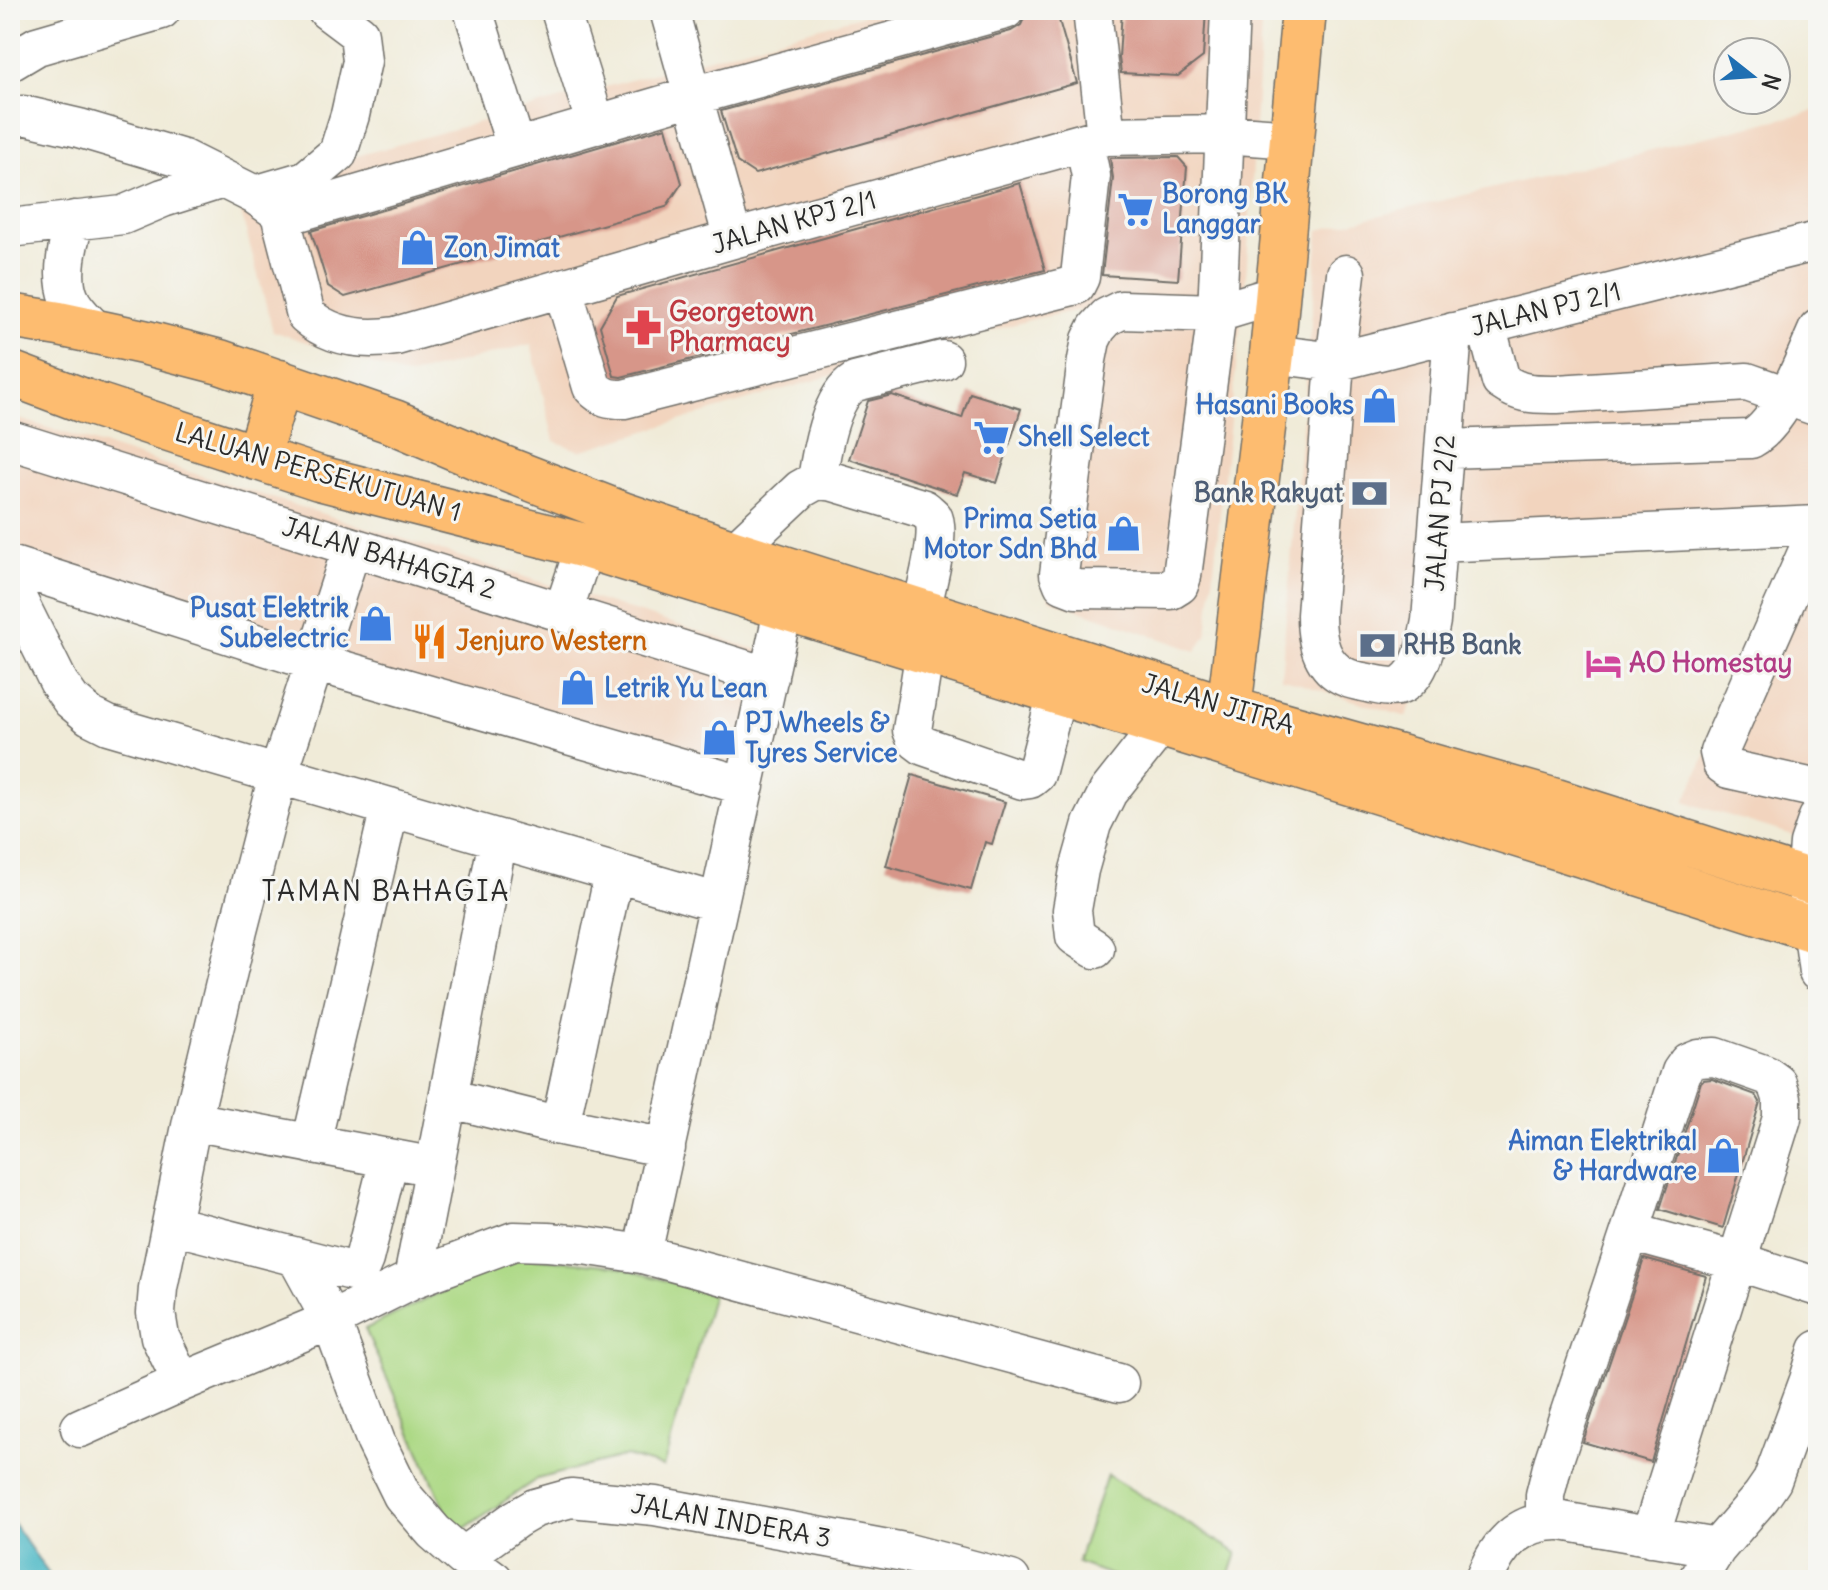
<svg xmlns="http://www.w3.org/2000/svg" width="1828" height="1590" viewBox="0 0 1828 1590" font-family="Delius,sans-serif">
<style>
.built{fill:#f2d4be}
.green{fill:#add986;stroke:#6c8258;stroke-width:2}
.water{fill:#4ab7c5;stroke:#3a7178;stroke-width:2}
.building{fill:#d79689}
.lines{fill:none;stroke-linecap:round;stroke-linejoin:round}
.minor-casing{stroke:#706e68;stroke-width:41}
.major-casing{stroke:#706e68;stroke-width:47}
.highway-casing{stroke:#706e68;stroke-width:47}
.minor{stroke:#fff;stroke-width:38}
.major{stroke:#fdbc70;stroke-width:44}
.highway{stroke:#fdbc70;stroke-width:44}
.labels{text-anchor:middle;stroke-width:6;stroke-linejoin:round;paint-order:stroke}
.shop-label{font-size:26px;font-weight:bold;fill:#366cbe;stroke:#f6f6f2;text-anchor:start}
.street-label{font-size:26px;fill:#2b2b2b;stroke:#f6f6f2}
.health-label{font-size:26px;font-weight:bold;fill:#be3a42;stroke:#f6f6f2;text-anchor:start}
.service-label{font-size:26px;font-weight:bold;fill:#4e5e75;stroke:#f6f6f2;text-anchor:end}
.food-label{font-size:26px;font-weight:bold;fill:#c56008;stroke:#f6f6f2;text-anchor:start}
.hotel-label{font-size:26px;font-weight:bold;fill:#b23c85;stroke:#f6f6f2;text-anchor:start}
.neighbourhood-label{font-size:28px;letter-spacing:2px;fill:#2b2b2b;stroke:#f6f6f2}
</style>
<rect width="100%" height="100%" fill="#f6f6f2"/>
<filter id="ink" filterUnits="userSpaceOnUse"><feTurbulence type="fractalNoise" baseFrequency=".0125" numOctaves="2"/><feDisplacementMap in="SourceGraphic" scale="16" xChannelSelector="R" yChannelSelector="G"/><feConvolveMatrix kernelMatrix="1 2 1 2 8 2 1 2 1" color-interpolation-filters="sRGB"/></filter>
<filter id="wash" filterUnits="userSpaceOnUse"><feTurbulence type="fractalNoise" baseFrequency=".006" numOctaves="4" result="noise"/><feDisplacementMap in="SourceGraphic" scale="32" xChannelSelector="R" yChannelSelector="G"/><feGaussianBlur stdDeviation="1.8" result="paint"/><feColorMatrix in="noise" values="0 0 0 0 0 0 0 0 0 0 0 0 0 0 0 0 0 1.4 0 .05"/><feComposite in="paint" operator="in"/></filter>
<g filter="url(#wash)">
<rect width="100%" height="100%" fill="#f0ebd8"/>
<path class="built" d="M 882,10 L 1262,10 L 1247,265 L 1207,634 L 1196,651 L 1049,599 L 1079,310 L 1033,319 L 784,389 L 580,451 L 554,441 L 531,344 L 407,376 L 273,331 L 235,190 Z
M 1818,110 L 1818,843 L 1685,802 L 1799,541 L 1460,548 L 1407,717 L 1281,678 L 1319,230 Z
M 10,416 L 790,660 L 759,802 L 10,568 Z"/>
<path class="green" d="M 514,1256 L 615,1266 L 713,1294 L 663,1467 L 626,1456 L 537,1479 L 456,1534 L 365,1329 Z
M 1107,1475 L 1237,1553 L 1228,1580 L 1125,1580 L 1077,1563 Z"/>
<path class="water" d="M 10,1519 L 53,1580 L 10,1580 Z"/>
<g id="blocks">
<path class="building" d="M 1040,10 L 1056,10 L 1077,83 L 755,174 L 737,162 L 721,111 L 1011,31 L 1021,25 L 1026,14 Z
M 1122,10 L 1206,10 L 1203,57 L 1178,76 L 1121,73 L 1119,58 Z
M 666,127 L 682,183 L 666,207 L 345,297 L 328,286 L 311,231 Z
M 1178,157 L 1187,167 L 1178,280 L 1102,275 L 1113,178 L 1110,158 Z
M 1020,183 L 1045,270 L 621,377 L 614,376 L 600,326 L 617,296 Z
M 970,393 L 1021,409 L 997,483 L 965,473 L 957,494 L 849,459 L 868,401 L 892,395 L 962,418 Z
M 912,775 L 1005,802 L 992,844 L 985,842 L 971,890 L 886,866 Z
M 1712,1079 L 1756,1095 L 1760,1102 L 1723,1228 L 1660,1209 L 1701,1082 L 1703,1080 Z
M 1644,1259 L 1706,1276 L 1651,1462 L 1583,1442 Z"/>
</g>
</g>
<g filter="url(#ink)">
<use href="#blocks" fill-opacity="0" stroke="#706e68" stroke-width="2"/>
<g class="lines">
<defs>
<path id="minor" d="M 473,10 L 516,147
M 560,10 L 596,125
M 669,10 L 733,239
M 1092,10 L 1106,136
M 1230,10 L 1217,313 L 1182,576 L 1179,585 L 1171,590 L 1076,589 L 1063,584 L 1059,574 L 1087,360 L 1091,340 L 1097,328 L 1107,317 L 1121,310 L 1217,313 L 1277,295
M 10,62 L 37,46 L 161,10
M 10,120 L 23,115 L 79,128 L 183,159 L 255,195 L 285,216
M 255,195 L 306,180 L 338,153 L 350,115 L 362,61 L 359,34 L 327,10
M 285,216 L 282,222 L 306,315 C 332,338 364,341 396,336 L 733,239 L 1106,136 L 1224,134 L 1293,139
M 285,216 L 693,96 L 1005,10
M 75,220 C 68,243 60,274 69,297 C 74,311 88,322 98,333
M 10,228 L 123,215 L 163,198 L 223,179
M 1346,274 L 1335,362 L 1316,615 C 1316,640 1321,668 1348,678 C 1355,681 1364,682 1372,684 C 1383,686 1394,689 1403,684 C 1422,672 1427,641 1431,621 L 1453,332
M 563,289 L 592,387 C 602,398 610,399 624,399 L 1076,285 L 1080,277 L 1091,176 L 1084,142
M 1486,324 L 1501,381 C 1521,395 1533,394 1557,394 L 1747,382 L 1818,407
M 1272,354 L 1335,362 L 1818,241
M 10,440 L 769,677
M 1445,449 L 1751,439 C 1781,423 1804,360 1818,329
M 817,480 C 821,453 830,397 855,382 L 943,360
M 1818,528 L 1719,752 L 1722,764 L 1729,769 L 1818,789
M 1437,543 L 1818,525
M 734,552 L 801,489 L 817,480 L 834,482 L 924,509 C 925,510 932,516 933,517 C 942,532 925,592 921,611
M 10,565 L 315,662 L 745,786
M 10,584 L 59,683 L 71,700 L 90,716 L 108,725 L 719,903
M 563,612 L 585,546
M 925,650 L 912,730 L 916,740 L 924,746 L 1023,780 L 1030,779 L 1036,774 L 1057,693
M 1818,818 L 1809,844 L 1806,880 L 1818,972
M 1095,949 L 1075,936 L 1072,910 L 1079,870 L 1092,824 L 1108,792 L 1161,725
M 448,1098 L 560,1126 L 666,1148
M 192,1121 L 414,1163
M 560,1126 L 614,873
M 311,1144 L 390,807
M 172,1225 L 352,1271 L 361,1266 L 364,1259 L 389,1159
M 1630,1232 L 1736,1261 L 1818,1287
M 642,1254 L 784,606
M 297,1258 L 331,1320 L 376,1442 L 402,1495 L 434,1532 L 463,1557 L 494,1580
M 413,1279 L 498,839
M 182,1382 L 160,1337 L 156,1313 L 158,1288 L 192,1121 L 234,946 L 278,775 L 352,547
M 80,1428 L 182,1382 L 331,1320 L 413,1279 L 514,1241 L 548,1242 L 583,1245 L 642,1254 L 1119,1383
M 1545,1520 L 1545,1495 L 1553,1463 L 1630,1232 L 1681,1072 L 1688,1062 L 1698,1058 L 1715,1057 L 1766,1075 L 1777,1083 L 1782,1098 L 1782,1118 L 1650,1537
M 463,1557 L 516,1519 L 535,1508 L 571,1498 L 655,1506 L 904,1552 L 1011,1580
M 1484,1580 C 1498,1543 1521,1519 1562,1521 L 1717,1548
M 1697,1580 L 1717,1548 L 1761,1497 L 1772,1481 L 1809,1380 L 1818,1350"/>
<path id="major" d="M 1229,709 L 1272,354 L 1304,10"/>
<path id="highway" d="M 10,316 L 59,324 L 143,342 L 220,362 L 394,422 L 493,464 L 622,514 L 734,552 L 1229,709 L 1556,801 L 1818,884
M 10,373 L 84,401 L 319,478 L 585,546 L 1582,855 L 1818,931
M 257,458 L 280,382"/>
</defs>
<use href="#minor" class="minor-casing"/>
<use href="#major" class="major-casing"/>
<use href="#highway" class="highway-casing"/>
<use href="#minor" class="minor"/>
<use href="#major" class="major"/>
<use href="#highway" class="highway"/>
</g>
</g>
<defs>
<symbol id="supermarket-bare" viewBox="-9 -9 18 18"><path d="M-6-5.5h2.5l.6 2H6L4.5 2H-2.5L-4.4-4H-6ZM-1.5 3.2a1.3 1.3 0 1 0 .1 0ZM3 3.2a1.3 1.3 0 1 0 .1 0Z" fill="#3f7fe0" stroke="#f6f6f2" stroke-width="2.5" paint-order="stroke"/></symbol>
<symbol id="shop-bare" viewBox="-9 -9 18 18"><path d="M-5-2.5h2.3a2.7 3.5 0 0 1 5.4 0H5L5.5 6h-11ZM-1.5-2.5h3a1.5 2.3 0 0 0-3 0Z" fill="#3f7fe0" stroke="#f6f6f2" stroke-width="2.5" paint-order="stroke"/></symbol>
<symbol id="pharmacy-bare" viewBox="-9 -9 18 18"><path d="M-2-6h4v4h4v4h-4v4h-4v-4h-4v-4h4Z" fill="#e0444e" stroke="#f6f6f2" stroke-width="2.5" paint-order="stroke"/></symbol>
<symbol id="bank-bare" viewBox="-9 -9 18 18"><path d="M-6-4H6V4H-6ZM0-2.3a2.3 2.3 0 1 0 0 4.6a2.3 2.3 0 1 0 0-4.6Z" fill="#5c6f8a" stroke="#f6f6f2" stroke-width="2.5" paint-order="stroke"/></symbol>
<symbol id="restaurant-bare" viewBox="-9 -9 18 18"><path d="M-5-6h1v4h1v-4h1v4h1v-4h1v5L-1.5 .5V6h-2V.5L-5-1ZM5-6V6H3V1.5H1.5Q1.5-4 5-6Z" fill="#e8710a" stroke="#f6f6f2" stroke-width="2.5" paint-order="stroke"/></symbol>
<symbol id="hotel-bare" viewBox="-9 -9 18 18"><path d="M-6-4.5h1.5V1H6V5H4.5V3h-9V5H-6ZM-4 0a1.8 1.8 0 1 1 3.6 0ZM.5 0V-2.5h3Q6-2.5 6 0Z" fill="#d1479c" stroke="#f6f6f2" stroke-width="2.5" paint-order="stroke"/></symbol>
</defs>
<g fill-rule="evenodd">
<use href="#supermarket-bare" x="1110" y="184" width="51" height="51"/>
<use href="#shop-bare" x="392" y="222" width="51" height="51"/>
<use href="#pharmacy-bare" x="618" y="302" width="51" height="51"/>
<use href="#shop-bare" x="1354" y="380" width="51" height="51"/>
<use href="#supermarket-bare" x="966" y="412" width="51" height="51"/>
<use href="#bank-bare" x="1344" y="468" width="51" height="51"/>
<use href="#shop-bare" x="1098" y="508" width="51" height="51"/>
<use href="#shop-bare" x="350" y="598" width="51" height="51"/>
<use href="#restaurant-bare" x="404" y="616" width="51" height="51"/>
<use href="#bank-bare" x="1352" y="620" width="51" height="51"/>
<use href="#hotel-bare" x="1578" y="638" width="51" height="51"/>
<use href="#shop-bare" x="552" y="662" width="51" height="51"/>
<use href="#shop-bare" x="694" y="712" width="51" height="51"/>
<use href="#shop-bare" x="1698" y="1130" width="51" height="51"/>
</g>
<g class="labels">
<g class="shop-label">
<text x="1162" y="203">Borong BK<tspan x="1162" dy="30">Langgar</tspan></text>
<text x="444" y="257">Zon Jimat</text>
<text x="1354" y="414" text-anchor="end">Hasani Books</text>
<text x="1018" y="446">Shell Select</text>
<text x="1097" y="528" text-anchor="end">Prima Setia<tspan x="1097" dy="30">Motor Sdn Bhd</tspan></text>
<text x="349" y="617" text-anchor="end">Pusat Elektrik<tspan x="349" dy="30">Subelectric</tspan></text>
<text x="604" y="697">Letrik Yu Lean</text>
<text x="745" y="732">PJ Wheels &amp;<tspan x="745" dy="30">Tyres Service</tspan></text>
<text x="1697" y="1150" text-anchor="end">Aiman Elektrikal<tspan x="1697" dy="30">&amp; Hardware</tspan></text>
</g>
<g class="street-label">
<text transform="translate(794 222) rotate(-16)" y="9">JALAN KPJ 2/1</text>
<text transform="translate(1546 309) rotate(-14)" y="9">JALAN PJ 2/1</text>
<text transform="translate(318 472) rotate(16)" y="9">LALUAN PERSEKUTUAN 1</text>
<text transform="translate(1440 513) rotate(-86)" y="9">JALAN PJ 2/2</text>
<text transform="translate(389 558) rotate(17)" y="9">JALAN BAHAGIA 2</text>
<text transform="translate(1218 704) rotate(16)" y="9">JALAN JITRA</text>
<text transform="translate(731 1521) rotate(10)" y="9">JALAN INDERA 3</text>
</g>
<g class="health-label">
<text x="669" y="321">Georgetown<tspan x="669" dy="30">Pharmacy</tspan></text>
</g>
<g class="service-label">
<text x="1343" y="502">Bank Rakyat</text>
<text x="1403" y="654" text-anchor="start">RHB Bank</text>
</g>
<g class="food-label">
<text x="456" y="650">Jenjuro Western</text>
</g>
<g class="hotel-label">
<text x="1629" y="672">AO Homestay</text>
</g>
<g class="neighbourhood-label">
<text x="386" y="901">TAMAN BAHAGIA</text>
</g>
</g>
<rect width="1828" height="1590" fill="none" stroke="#f6f6f2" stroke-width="40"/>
<g transform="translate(1752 76) rotate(107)"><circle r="38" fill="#f6f6f2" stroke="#a5a5a2" stroke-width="2"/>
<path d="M0-6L14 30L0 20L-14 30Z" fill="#1f6fb2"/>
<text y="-12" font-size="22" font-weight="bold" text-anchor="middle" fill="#2b2b2b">N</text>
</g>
</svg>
